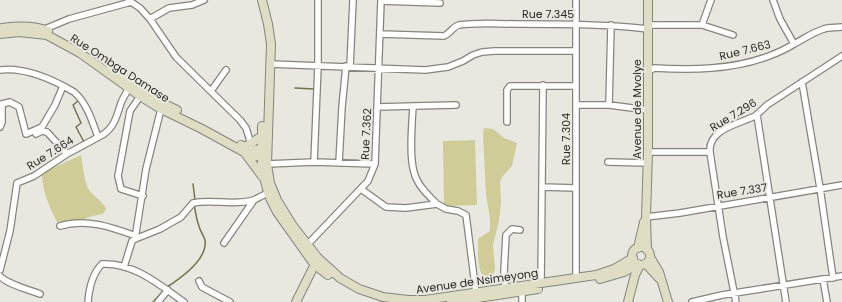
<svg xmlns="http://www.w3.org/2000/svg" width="842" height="302" viewBox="0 0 842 302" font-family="Poppins,sans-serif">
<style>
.green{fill:#cfcc97}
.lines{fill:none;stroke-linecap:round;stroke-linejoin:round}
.stream{stroke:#757249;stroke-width:1.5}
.street-casing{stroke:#85847d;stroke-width:8}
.secondary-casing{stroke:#85847d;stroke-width:10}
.street{stroke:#fff;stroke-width:5.5}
.secondary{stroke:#dfddc4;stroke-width:8}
.labels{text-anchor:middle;stroke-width:4;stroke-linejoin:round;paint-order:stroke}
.street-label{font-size:11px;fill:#292926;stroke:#e8e8e0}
</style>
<rect width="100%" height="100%" fill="#e8e8e0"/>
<path class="green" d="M 484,128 L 493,129 L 504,138 L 517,143 L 512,166 L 502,177 L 500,182 L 501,202 L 499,221 L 493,245 L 495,269 L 492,278 L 488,281 C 476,275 478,250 478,239 L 490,231 L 490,218 L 486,195 L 483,133 Z
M 475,140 L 477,205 L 444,206 L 443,141 Z
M 81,155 C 83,165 84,182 89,190 C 94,197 103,201 106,209 L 103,214 C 89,215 69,227 57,222 C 49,206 42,191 42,173 Z"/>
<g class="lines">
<path class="stream" d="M 295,88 L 314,89
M 78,101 L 73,105 L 81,123 L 76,127 L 84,142
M 193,184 L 195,200
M 167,287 C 181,278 208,259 205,240 C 204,236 200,231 199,226 C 196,219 196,212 194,205
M 153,302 L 164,290"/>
<defs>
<path id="street" d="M 128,0 L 140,8 L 150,19 L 176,57 L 240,120 L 246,128 L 251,144
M 773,0 L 780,19 L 794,44
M 381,1 L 440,3
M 150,19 L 169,8 L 192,5 L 204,0
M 702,25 L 733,35
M 45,29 L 69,19 L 131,2
M 380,34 L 444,36 C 450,34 452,27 459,25 C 477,22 498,24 517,24 C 561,24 604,24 648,29 L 651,25 L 702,25 L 711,0
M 270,64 L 425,70 L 448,67 L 463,61 L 473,55 L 482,52 L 495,51 L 576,51
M 350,67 L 353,0
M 0,70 C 26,67 52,79 74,92 C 87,103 92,121 98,137
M 648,72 L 654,68 C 692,70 732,70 769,56 C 777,53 786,49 794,44 C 804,39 813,32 824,29 C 829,27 836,28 842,27
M 802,82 L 820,188 L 833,278
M 211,91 L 226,70
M 141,95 L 130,111 L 118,176 L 121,189 L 143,196
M 576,105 L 609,105 L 648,110
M 609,105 L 611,25
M 413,106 L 456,105
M 377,107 L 413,106 C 412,124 409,156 414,172 C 417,185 428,195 437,204
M 757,115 L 786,302
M 507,122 L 507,90 L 510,86 L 576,86
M 0,127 L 2,122 L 2,104 L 10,102 L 19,107 L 26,134 L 42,127 L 55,105 L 63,86
M 36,134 L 42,131 L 47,132 L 67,154
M 648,152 L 710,152
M 314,162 L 318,66 L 318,0
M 608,162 L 648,163
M 339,163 L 342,107 L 346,66
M 267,164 L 314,162 L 375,164
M 542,187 L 576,188
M 361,189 L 386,207 L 406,208 L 437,204 L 446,209 L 458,211 L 466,215 L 476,293
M 646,217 L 680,213 L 842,185
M 60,226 C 86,218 111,227 136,236
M 135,239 L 146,169 L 161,109
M 224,243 L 254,200
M 308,244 L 368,181 L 375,164 L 381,0
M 124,267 L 132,241 L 135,239 L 160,229 L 181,217 L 193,203 C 212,199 234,206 254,200 C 258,198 263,195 268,193
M 0,270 L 10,231 L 17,183 L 34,176 L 67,154 L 104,134 C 115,126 117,115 121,103 C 123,98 126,93 129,88
M 0,276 C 6,284 30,290 40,294
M 576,278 L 576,0
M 823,279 L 827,302
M 199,281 L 202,287 L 230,302
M 541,283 L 543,85
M 505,288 L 504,272 L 506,235 L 512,229 L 520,230
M 88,302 C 89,289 92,274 102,264 C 133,262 160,285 184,302
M 158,302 L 168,290
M 522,302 L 522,291
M 692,302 L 722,295 L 842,276
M 736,302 L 723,237 L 710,152 C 708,129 739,124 755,116 C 759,113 763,109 767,105 L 842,56"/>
<path id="secondary" d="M 262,0 L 268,24 L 271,44 L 267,164 L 270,183 L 277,200 L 293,226 L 318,258 L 340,278 L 359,289 L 383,297 L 408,300 L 425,300 L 596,275 L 614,269 L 633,258
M 2,28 C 17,26 34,25 48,31
M 0,34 L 19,32 L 47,35 L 80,53 L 140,96 L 161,109 L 202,129 L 244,152 L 254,156 L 266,157
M 111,68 L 148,96 L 177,110
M 262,126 L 262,170 L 269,196 L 277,212 L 314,264 L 328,275
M 241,145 L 249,149 L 267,150
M 245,147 L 262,136
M 245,153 L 262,176
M632 256a9 9 0 1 1 18 0a9 9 0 1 1-18 0Z
M 638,248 L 644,222
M 647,250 L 646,217 L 648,152 L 648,0
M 650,257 L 659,272 L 668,302
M 646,264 L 660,279
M 600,279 L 624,272 L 638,264
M 296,302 L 317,260
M 451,302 L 538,289
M 628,302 L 635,275 L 640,265"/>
</defs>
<use href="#street" class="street-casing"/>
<use href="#secondary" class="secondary-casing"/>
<use href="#street" class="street"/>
<use href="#secondary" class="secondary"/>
</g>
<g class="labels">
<g class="street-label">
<text x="548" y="18">Rue 7.345</text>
<text transform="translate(745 50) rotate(-14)" y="4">Rue 7.663</text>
<text transform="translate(120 68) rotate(33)" y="4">Rue Ombga Damase</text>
<text transform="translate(637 109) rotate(-90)" y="4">Avenue de Mvolye</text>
<text transform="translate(733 115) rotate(-31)" y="4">Rue 7.296</text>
<text transform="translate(366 134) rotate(-87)" y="4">Rue 7.362</text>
<text transform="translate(566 139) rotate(-90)" y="4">Rue 7.304</text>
<text transform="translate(50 153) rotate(-32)" y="4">Rue 7.664</text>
<text transform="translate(742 191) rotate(-9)" y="4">Rue 7.337</text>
<text transform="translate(477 281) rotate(-8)" y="4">Avenue de Nsimeyong</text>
</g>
</g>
</svg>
